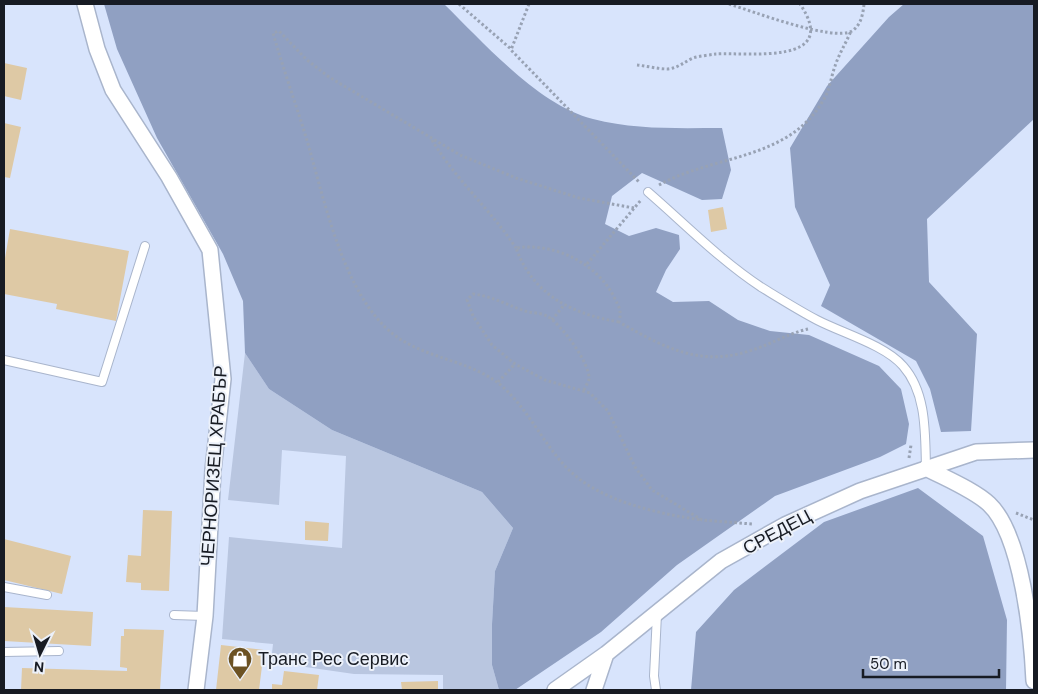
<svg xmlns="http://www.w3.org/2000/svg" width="1038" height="694" viewBox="0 0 1038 694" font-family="'DM Sans',sans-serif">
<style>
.green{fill:#b9c6e0}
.forest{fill:#90a0c2}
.building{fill:#dec9a5}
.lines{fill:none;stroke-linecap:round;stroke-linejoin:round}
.lane-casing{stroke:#a9b5cc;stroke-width:10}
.street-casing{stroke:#a9b5cc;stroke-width:18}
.path{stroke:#98a2b4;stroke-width:3;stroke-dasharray:2.5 2.5;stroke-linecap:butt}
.lane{stroke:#fff;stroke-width:8}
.street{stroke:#fff;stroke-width:15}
.labels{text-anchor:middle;stroke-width:4;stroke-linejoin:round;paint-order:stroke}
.street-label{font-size:18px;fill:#171b23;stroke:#ecf1fa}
.poi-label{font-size:18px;fill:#171b23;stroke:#ecf1fa;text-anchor:start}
</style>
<rect width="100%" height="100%" fill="#d8e4fc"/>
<path class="green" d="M 245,353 L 269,389 L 332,430 L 482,492 L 513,528 L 495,571 L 492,624 L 492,665 L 499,690 L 443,690 L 443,675 L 354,674 L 271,662 L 273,644 L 222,639 L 229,537 L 342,548 L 346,456 L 282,450 L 279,505 L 228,500 Z"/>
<path class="forest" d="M 104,4 L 444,4 C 483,42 539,106 593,119 C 635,130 679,128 722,128 L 731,170 L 722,199 L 702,200 L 642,173 L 612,196 L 605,224 L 629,236 L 656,228 L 679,235 L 680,249 L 666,270 L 656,292 L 673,302 L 709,301 L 738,320 L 770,331 L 809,335 L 879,366 L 901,389 L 909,424 L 906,444 L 880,457 L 775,496 L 677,565 L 601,632 L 515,690 L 499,690 L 492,665 L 492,624 L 495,571 L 513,528 L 482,492 L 332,430 L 269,389 L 245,353 L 243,301 L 223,254 L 157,138 L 117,49 Z
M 904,4 L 1034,4 L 1034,119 L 927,219 L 929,282 L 977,334 L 971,431 L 941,432 L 930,389 L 916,361 L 821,306 L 830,285 L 795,207 L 790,148 L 827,86 L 889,17 Z
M 918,488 L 983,536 L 1007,620 L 1006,690 L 691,690 L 696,632 L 734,590 L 824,522 Z"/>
<path class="building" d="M 4,63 L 27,68 L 21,100 L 4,96 Z
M 4,123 L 21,127 L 10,178 L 4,177 Z
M 723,207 L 727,229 L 711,232 L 708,210 Z
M 10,229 L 129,251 L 116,321 L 56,309 L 57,304 L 4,294 L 4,264 Z
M 143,510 L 172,511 L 169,591 L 141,590 L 141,583 L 126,582 L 128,555 L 141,556 Z
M 305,521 L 329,523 L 328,541 L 305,540 Z
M 4,539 L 71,556 L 62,594 L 4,580 Z
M 4,607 L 93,612 L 91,646 L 4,641 Z
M 124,629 L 164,630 L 160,690 L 21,690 L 22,668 L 127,671 L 127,668 L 120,667 L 121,636 L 124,636 Z
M 221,645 L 264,650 L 259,690 L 216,690 Z
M 284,671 L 319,675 L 317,690 L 272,690 L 272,684 L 282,685 Z
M 438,681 L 438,690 L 402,690 L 401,682 Z"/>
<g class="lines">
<defs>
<path id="lane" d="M 648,192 C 685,224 720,260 761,287 C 779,298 798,310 817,320 C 842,333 885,345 903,366 C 927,393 925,434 926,468
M 4,360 L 102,382 L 145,246
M 4,587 L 47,595
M 174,615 L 205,616
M 4,652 L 59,651
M 656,690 L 654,676 L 657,614"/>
<path id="street" d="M 85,4 L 97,49 L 113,90 L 169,177 L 210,250 L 223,379 L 213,470 L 205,616 L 196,690
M 926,468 C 945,478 974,490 989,504 C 1022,535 1032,637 1034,681
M 555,690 L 606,654 L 721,561 L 785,525 L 860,491 L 976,452 L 1034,450
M 594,690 L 606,654"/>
</defs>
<use href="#lane" class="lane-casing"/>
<use href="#street" class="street-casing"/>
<path class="path" d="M 459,4 L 511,49
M 529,4 L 511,50 L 640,183
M 729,4 C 752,11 833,42 852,31 C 861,25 863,14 864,4
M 637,65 C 647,66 658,69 668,69 C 678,68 684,62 693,58 C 699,56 709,55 716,54 C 748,52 842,66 800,4
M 432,140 C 456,180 490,209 516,248
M 659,185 C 715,154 789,161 824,99 C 830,89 831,77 835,66 C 839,54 846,43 851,31
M 634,208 L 579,198 L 516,178 L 460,155 L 329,77 L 307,60 L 279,31 L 273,33 C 283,68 295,102 306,137 C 324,197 342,293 393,334 C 426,360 474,360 504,388 C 530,412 545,447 570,471 C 602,502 660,514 702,520
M 587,264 L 641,200
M 552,320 L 564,305
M 619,322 C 572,314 533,295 516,248 C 553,242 597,263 614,297 C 619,307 622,311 619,322 C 667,349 703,369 758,348 C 775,342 790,333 808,329
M 498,382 L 515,364
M 584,390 C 585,387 588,383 589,379 C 590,363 561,324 547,316 C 541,313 534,313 528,312 C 509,306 492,296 473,294 L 467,300 L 473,316 L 492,345 L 515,364 L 545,380 L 590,393 L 608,411 L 635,467 L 652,490 L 702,520 L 752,524
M 909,458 L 911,445
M 1016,513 L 1034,520"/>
<use href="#lane" class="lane"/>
<use href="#street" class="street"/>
</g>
<defs>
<symbol id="shop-pin" viewBox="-11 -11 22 30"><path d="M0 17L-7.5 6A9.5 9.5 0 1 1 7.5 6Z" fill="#6c5223" stroke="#ecf1fa"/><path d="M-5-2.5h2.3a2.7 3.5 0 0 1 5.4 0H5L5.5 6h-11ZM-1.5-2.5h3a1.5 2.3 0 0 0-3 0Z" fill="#fff"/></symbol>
</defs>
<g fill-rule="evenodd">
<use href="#shop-pin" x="226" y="645" width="28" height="38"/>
</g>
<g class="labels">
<g class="street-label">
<text transform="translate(214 466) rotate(-86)" y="6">ЧЕРНОРИЗЕЦ ХРАБЪР</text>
<text transform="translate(777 532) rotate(-28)" y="6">СРЕДЕЦ</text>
</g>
<g class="poi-label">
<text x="258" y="665">Транс Рес Сервис</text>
</g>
</g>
<rect width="1038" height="694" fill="none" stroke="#171b23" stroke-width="10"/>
<g transform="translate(40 654) rotate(185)" stroke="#ecf1fa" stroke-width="4" paint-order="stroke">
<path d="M0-4L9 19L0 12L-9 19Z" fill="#171b23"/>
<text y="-8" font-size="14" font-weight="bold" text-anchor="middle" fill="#171b23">N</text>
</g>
<path d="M863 669v8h136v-8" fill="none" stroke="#171b23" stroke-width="2.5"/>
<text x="870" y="669" font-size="15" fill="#171b23" stroke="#ecf1fa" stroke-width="4" paint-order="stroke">50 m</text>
</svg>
